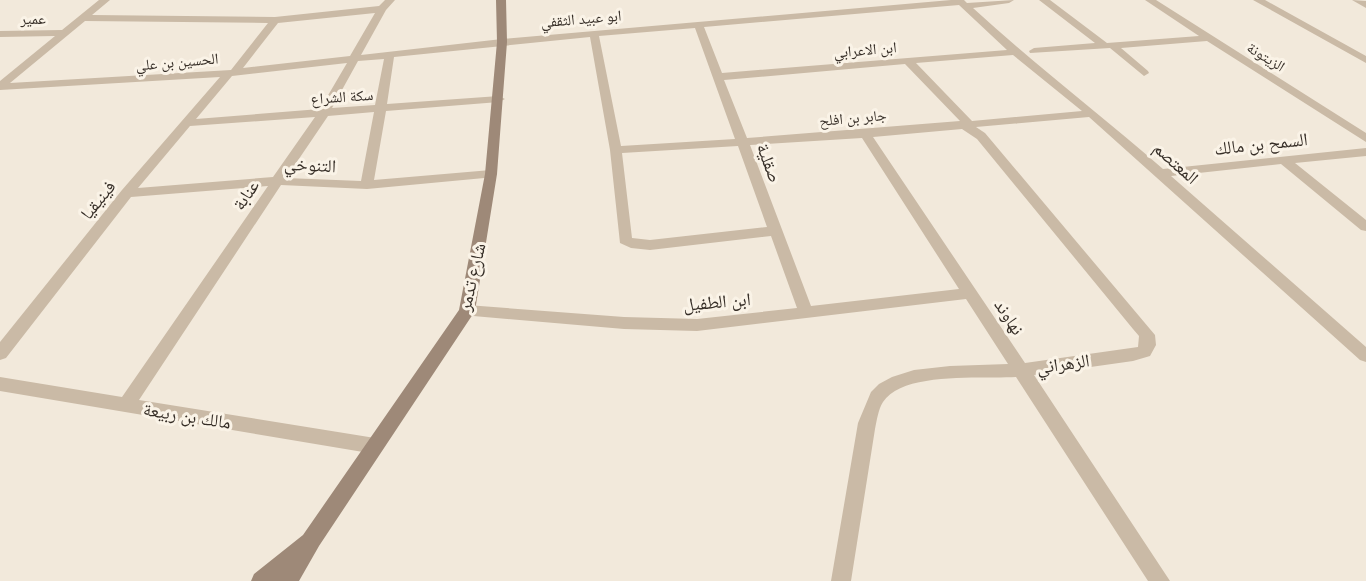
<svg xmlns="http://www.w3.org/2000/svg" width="1366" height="581" viewBox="0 0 1366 581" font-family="Raleway,'Noto Naskh Arabic',sans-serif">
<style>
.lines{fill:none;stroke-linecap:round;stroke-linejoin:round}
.street{fill:#cabaa6;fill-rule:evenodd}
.secondary{fill:#9e8978;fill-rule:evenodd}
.labels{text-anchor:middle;stroke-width:6;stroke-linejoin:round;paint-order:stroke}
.far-street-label{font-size:15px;fill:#362e27;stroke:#faf3e7}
.street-label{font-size:18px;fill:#362e27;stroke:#faf3e7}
</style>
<rect width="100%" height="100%" fill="#f2e9db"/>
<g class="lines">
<path class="street" d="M 99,0 L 110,0 L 92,15 L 275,17 L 379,6 L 385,0 L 395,0 L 386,10 L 361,55 L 502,39 L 951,0 L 964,0 L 967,3 L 1014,0 L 1009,3 L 973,8 C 1034,64 1100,114 1163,169 L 1366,148 L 1366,156 L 1295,163 L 1366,220 L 1366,231 L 1361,230 L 1281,164 L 1171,176 L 1366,347 L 1366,362 L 1360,360 L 1089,117 L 976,127 L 985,133 L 1155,335 L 1156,345 L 1150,356 L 1133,361 L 1034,375 L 1170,581 L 1148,581 L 1016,377 C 982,379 903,371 883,402 C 878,410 877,420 875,429 L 851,581 L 831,581 L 858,423 L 871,392 L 879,384 L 892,377 L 914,370 L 950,366 L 1008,364 L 966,299 L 697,331 L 624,329 L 462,315 L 459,311 L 462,307 L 467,305 L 624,317 L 697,319 L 797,308 L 771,236 L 650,250 L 631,248 L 620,243 L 610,150 L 590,37 L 394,57 L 387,104 L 499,96 L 505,99 L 499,102 L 386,111 L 374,180 L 491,170 L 497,174 L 495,177 L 367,189 L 281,185 L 139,400 L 375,438 L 381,441 L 384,446 L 381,451 L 375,454 L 0,391 L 0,377 L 122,397 L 268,186 L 131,197 L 6,358 L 0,360 L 0,342 L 122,190 L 220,77 L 0,90 L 0,81 L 55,36 L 0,37 L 0,31 L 62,30 ZM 959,5 L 1007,50 L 722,73 L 704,27 ZM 375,13 L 350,56 L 243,68 L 278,23 ZM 85,21 L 268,23 L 231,70 L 10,83 ZM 695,28 L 735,139 L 621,146 L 599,36 ZM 1013,55 L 1082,111 L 972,121 L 916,63 ZM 384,59 L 375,105 L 332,108 L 358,61 ZM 347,63 L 320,109 L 196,119 L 232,76 ZM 905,64 L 960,121 L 747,138 L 724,80 ZM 374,112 L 361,181 L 286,178 L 328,116 ZM 315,117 L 273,177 L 138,188 L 190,126 ZM 962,129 L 977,139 L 1133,329 L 1139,336 L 1138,347 L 1025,363 L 873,137 ZM 862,138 L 959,289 L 811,306 L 750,145 ZM 738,146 L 767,227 L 650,240 L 632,238 L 622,153 Z
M 1039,0 L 1050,0 L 1107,43 L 1199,36 L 1145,0 L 1156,0 L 1366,133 L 1366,142 L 1207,41 L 1121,48 L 1148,71 L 1149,73 L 1144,76 L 1110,48 L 1030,53 L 1029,51 L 1034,48 L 1095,43 Z
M 1253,0 L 1265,0 L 1366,56 L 1366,63 Z
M 1352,0 L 1366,1 L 1366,8 Z"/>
<path class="secondary" d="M 496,0 L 506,0 L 507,42 L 497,174 L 475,311 L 319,546 L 299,581 L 251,581 L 254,574 L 303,535 L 459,310 L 485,174 L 497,42 Z"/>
</g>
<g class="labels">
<g class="far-street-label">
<text transform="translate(33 19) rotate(-1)" y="5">عمير</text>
<text transform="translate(581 19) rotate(-5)" y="5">ابو عبيد الثقفي</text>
<text transform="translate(865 50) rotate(-5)" y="5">ابن الاعرابي</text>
<text transform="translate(1266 57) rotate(32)" y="5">الزيتونة</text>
<text transform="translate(177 62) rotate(-5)" y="5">الحسين بن علي</text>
<text transform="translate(342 97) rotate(-4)" y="5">سكة الشراع</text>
<text transform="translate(853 118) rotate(-5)" y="5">جابر بن افلح</text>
</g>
<g class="street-label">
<text transform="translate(1261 144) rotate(-6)" y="6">السمح بن مالك</text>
<text transform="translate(769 163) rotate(70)" y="6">صقلية</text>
<text transform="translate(1176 163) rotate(42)" y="6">المعتصم</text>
<text transform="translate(310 165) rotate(3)" y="6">التنوخي</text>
<text transform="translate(246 195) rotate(-56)" y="6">عنابة</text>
<text transform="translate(98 200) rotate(-51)" y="6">فينيقيا</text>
<text transform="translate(472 277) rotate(-77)" y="6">شارع تدمر</text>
<text transform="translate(717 302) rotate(-5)" y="6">ابن الطفيل</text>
<text transform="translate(1009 317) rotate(57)" y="6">نهاوند</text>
<text transform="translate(1063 364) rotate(-8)" y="6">الزهراني</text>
<text transform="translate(187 416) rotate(9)" y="6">مالك بن ربيعة</text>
</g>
</g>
</svg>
